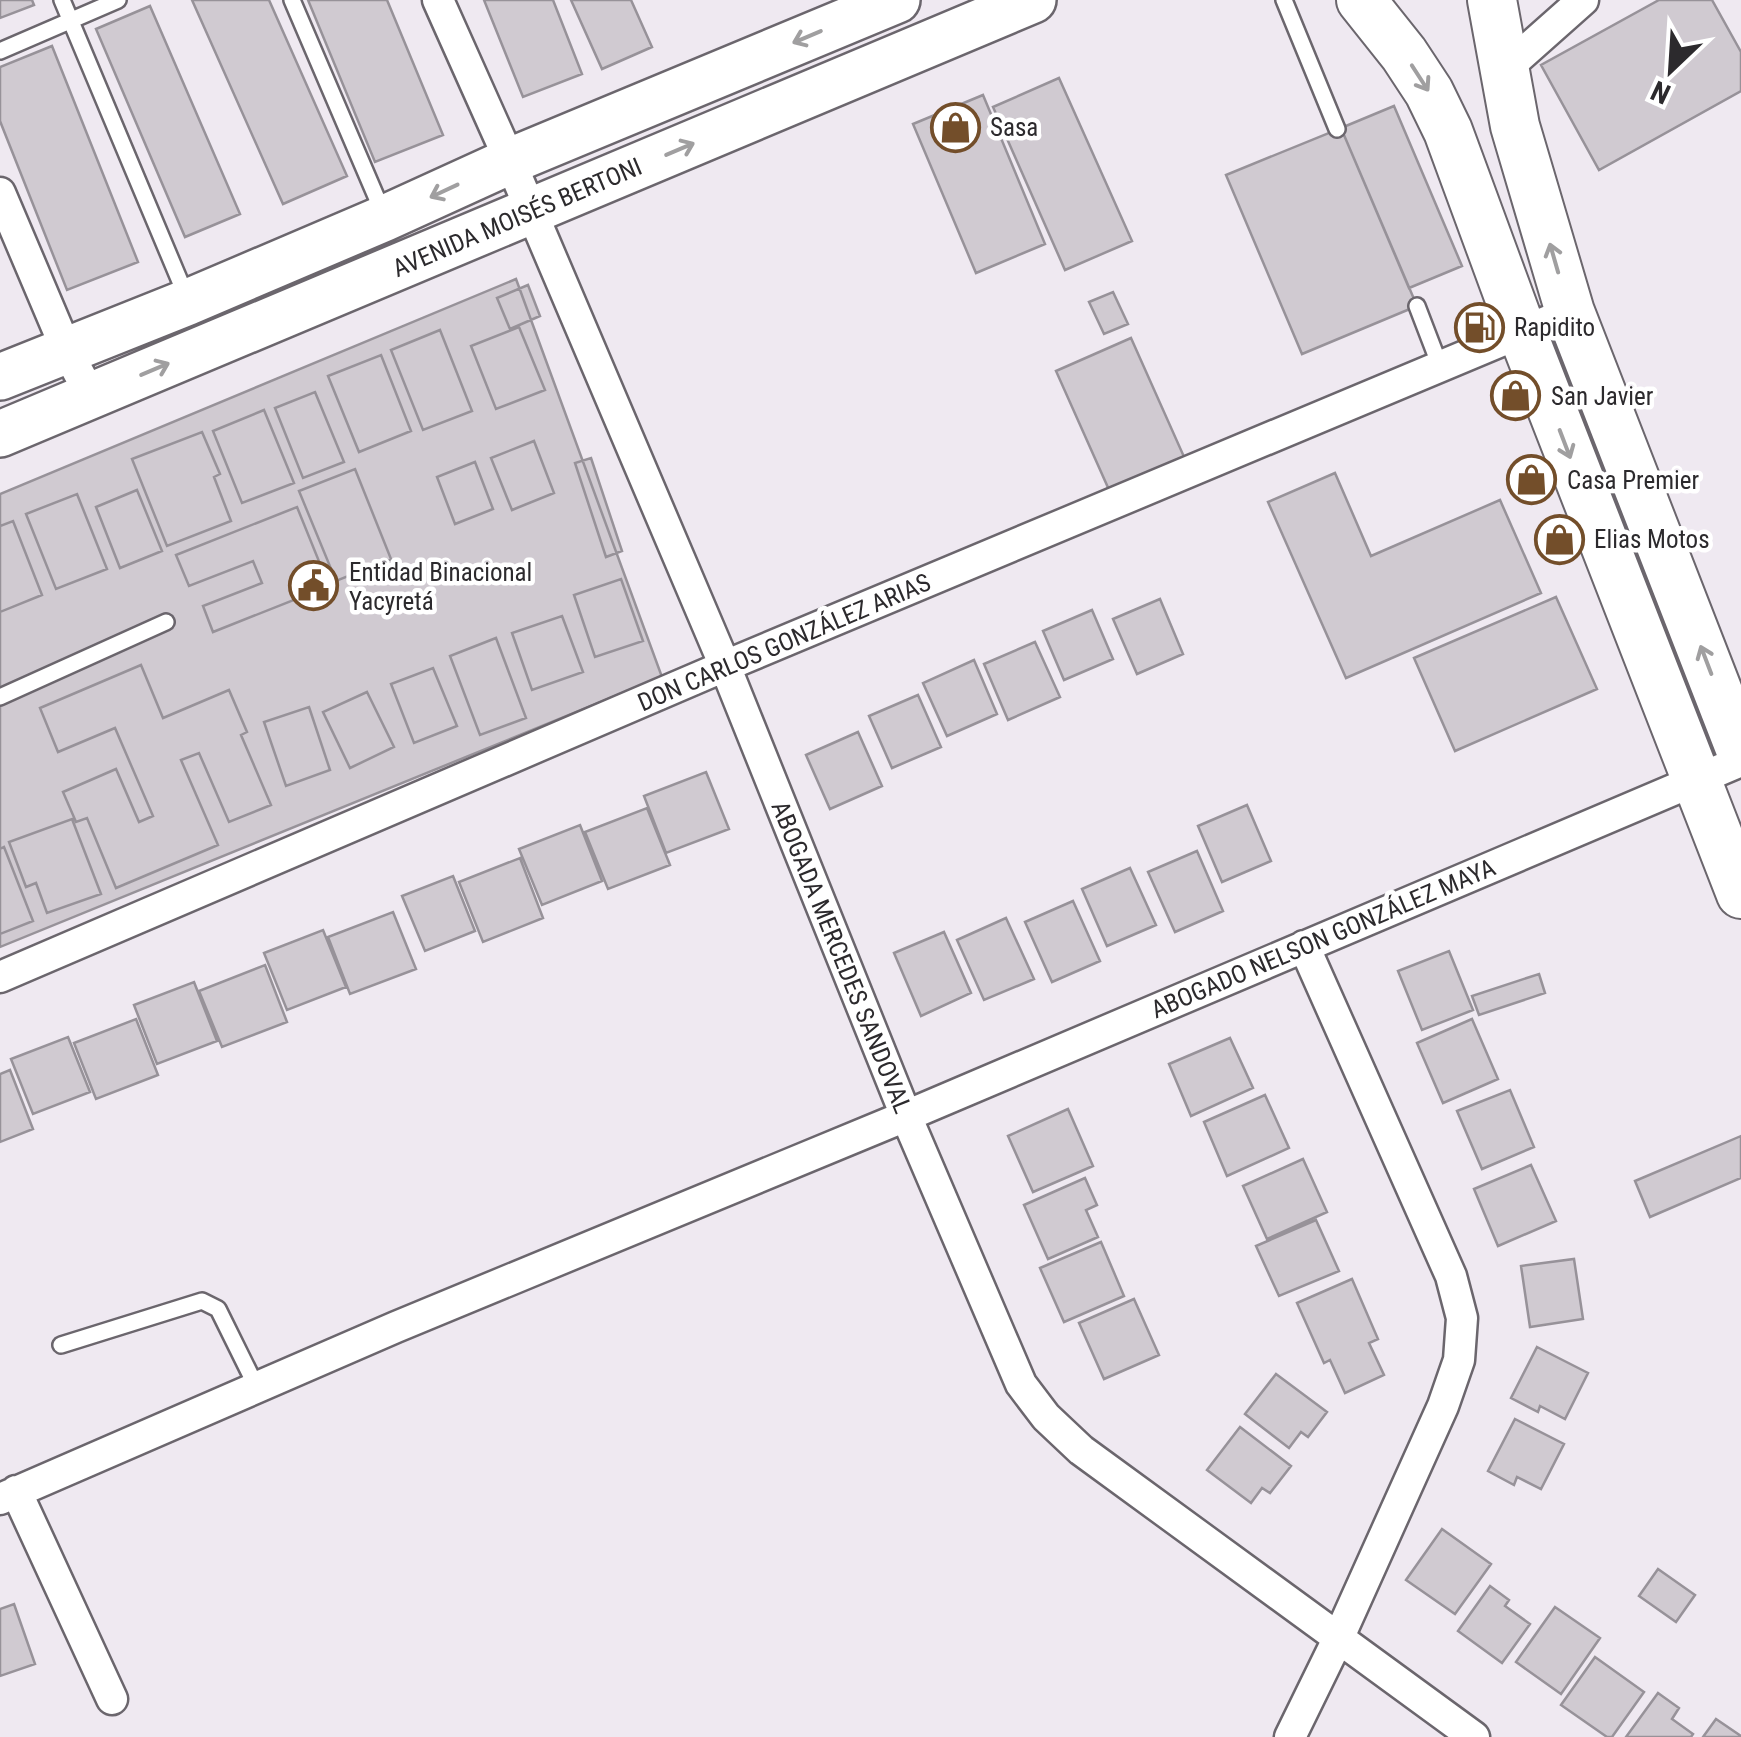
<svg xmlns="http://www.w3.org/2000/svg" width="1741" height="1737" viewBox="0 0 1741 1737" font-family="'Roboto Condensed',sans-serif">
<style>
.building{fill:#d0cad1;stroke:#979299;stroke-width:2.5}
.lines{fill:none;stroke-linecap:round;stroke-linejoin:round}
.service-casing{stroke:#6b666d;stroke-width:20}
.minor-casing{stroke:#6b666d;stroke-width:35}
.primary-casing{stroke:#6b666d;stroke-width:50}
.trunk-casing{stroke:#6b666d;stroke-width:52}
.service{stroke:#fff;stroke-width:15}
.minor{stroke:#fff;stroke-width:30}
.primary{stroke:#fff;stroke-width:45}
.trunk{stroke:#fff;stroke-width:48}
.oneway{stroke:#a09fa0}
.labels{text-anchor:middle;stroke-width:9;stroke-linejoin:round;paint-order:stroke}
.poi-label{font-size:25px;fill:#2c2a2d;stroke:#fff;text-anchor:start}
.street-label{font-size:25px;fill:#2c2a2d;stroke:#fff}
</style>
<rect width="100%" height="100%" fill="#efe9f1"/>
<path class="building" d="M 0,0 L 32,0 L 34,5 L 0,18 Z
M 192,0 L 269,0 L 347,176 L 283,204 Z
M 308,0 L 387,0 L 443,135 L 375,162 Z
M 484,0 L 553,0 L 582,74 L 523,97 Z
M 571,0 L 631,0 L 652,47 L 602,69 Z
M 1659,0 L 1712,0 L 1741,52 L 1741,91 L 1599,170 L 1541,65 Z
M 150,6 L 240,214 L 185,237 L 96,29 Z
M 52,46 L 138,262 L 67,290 L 0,121 L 0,67 Z
M 1059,78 L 1132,241 L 1065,270 L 993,107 Z
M 983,95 L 1045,244 L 976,273 L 913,124 Z
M 1394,106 L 1462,266 L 1409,288 L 1341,128 Z
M 1341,128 L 1417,306 L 1302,354 L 1226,175 Z
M 516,279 L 662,677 L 0,947 L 0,494 Z
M 528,285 L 540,316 L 510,329 L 497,298 Z
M 1113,292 L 1128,324 L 1104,334 L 1089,302 Z
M 519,327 L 545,390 L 496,409 L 471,346 Z
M 440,330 L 472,411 L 423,430 L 391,350 Z
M 1131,338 L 1185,459 L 1110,492 L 1056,371 Z
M 381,355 L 411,431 L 359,452 L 328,376 Z
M 315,392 L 344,462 L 303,478 L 275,408 Z
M 264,410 L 294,483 L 242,503 L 213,431 Z
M 202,432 L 220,474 L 214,477 L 231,521 L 167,546 L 132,459 Z
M 534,441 L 554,493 L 512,510 L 491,458 Z
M 591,458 L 622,551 L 606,557 L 575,463 Z
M 475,462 L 493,509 L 455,524 L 437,477 Z
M 355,469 L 391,559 L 336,581 L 299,491 Z
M 1335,473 L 1371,556 L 1500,500 L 1541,593 L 1346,678 L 1268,502 Z
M 137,490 L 162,551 L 120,568 L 96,507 Z
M 77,494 L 107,569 L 56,589 L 26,514 Z
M 297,507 L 329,586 L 213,632 L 203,606 L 262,583 L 253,561 L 189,586 L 176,555 Z
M 13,521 L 42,595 L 0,612 L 0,526 Z
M 621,579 L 643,641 L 595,657 L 574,595 Z
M 1556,597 L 1597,689 L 1455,751 L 1414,658 Z
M 1160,599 L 1183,654 L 1137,674 L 1113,619 Z
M 1092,610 L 1113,659 L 1064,680 L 1043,631 Z
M 562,616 L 583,672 L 532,690 L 512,633 Z
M 496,638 L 526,718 L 480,735 L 450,656 Z
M 1035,642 L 1060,697 L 1008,720 L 984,664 Z
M 974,660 L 997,714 L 947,736 L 923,683 Z
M 141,665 L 163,718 L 229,690 L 247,732 L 241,735 L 271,805 L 229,822 L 199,753 L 181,760 L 218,845 L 116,888 L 87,818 L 76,822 L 63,792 L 116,769 L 139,822 L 153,816 L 115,728 L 58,752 L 40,708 Z
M 433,668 L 457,726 L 414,743 L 391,684 Z
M 367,692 L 394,747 L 350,768 L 323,712 Z
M 918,695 L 941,747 L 892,768 L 869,716 Z
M 309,707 L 330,770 L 286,786 L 264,722 Z
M 858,732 L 882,786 L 830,809 L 806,755 Z
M 706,772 L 729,829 L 666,853 L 644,796 Z
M 1247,805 L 1271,861 L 1222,882 L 1198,826 Z
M 647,808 L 670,865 L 608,889 L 585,832 Z
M 72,819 L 101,894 L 47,913 L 36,883 L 26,887 L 9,842 Z
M 580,825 L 602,881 L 542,905 L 519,849 Z
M 4,847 L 33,921 L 0,934 L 0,849 Z
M 1197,851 L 1223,911 L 1175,932 L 1148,872 Z
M 520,858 L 543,918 L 483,942 L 459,882 Z
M 1130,868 L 1156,925 L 1107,946 L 1082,889 Z
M 453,876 L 475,931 L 425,951 L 402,896 Z
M 1073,901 L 1100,961 L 1052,982 L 1025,922 Z
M 393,912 L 416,969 L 350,994 L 328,937 Z
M 1006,918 L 1034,979 L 984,1000 L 957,940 Z
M 323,930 L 346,987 L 287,1010 L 264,953 Z
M 944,932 L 971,993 L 921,1016 L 894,953 Z
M 1449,951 L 1473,1010 L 1422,1030 L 1398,971 Z
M 265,965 L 287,1022 L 222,1047 L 199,991 Z
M 1539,974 L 1545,993 L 1479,1015 L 1472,996 Z
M 194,982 L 217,1041 L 157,1064 L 134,1005 Z
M 136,1019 L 158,1075 L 96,1099 L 74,1043 Z
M 1472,1019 L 1498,1079 L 1443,1103 L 1417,1043 Z
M 68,1037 L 90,1092 L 33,1114 L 11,1059 Z
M 1230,1038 L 1253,1088 L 1191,1116 L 1169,1064 Z
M 10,1070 L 33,1129 L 0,1142 L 0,1074 Z
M 1510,1090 L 1534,1147 L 1482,1169 L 1457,1111 Z
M 1265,1095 L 1289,1148 L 1227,1176 L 1204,1122 Z
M 1068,1109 L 1093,1166 L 1033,1192 L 1008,1136 Z
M 1741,1136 L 1741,1178 L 1650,1217 L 1635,1181 Z
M 1303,1159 L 1327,1212 L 1267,1239 L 1243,1186 Z
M 1531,1165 L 1556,1221 L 1498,1246 L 1474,1189 Z
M 1085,1178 L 1097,1205 L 1086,1210 L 1098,1237 L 1048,1259 L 1024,1205 Z
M 1316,1220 L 1339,1271 L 1279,1296 L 1256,1246 Z
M 1101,1242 L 1124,1296 L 1064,1322 L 1040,1268 Z
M 1574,1259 L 1583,1319 L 1530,1327 L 1521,1266 Z
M 1352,1279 L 1378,1339 L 1369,1343 L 1384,1375 L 1345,1393 L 1330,1360 L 1324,1363 L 1297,1303 Z
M 1134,1299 L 1159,1355 L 1104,1379 L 1079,1323 Z
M 1537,1347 L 1588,1373 L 1565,1419 L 1540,1406 L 1538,1412 L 1511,1398 Z
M 1276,1374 L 1327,1412 L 1308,1437 L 1301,1432 L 1289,1448 L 1245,1414 Z
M 1515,1419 L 1564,1444 L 1541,1489 L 1517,1477 L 1514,1485 L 1488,1471 Z
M 1240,1427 L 1291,1466 L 1270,1493 L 1262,1488 L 1251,1503 L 1207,1470 Z
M 1442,1529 L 1491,1564 L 1455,1614 L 1406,1580 Z
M 1658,1569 L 1695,1595 L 1676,1622 L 1639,1596 Z
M 1490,1586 L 1509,1600 L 1505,1606 L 1530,1624 L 1502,1663 L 1458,1631 Z
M 14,1604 L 35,1664 L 0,1676 L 0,1609 Z
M 1555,1607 L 1600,1638 L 1561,1694 L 1516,1662 Z
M 1595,1657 L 1644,1692 L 1612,1737 L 1607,1737 L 1561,1705 Z
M 1658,1693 L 1679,1708 L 1672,1719 L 1693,1734 L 1691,1737 L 1626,1737 Z
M 1716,1719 L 1741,1736 L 1741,1737 L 1703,1737 Z"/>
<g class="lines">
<defs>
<path id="service" d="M 62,0 L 187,298
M 292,0 L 384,215
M 1284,0 L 1337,129
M 0,51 L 118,0
M 1417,306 L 1440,366
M 0,697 L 166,622
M 61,1345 L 202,1301 L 218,1309 L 257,1388"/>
<path id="minor" d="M 438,0 L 510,161 L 725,666 L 906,1116 L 1021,1384 L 1046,1417 L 1081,1450 L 1474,1737
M 1503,71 L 1583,0
M 0,193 L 67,351 L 91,396
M 0,977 L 725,666 L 1570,312
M 16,1491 L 112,1699
M 0,1499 L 396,1327 L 906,1116 L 1741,761
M 1290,1737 L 1338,1639 L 1443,1406 L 1459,1360 L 1462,1318 L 1451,1276 L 1304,946"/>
<path id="primary" d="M 0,377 L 188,302 L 385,218 L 510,161 L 897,0
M 0,434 L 1033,0"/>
<path id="trunk" d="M 1361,0 L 1404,54 L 1429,92 L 1448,131 L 1522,332 L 1741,894
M 1492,0 L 1515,126 L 1570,312 L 1741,751"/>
</defs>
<use href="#service" class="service-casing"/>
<use href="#minor" class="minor-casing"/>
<use href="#primary" class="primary-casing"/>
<use href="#trunk" class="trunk-casing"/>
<use href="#service" class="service"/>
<use href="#minor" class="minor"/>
<use href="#primary" class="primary"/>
<use href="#trunk" class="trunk"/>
</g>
<defs><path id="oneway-shaft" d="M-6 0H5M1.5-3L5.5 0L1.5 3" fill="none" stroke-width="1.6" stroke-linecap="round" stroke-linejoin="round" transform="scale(2.5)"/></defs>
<g class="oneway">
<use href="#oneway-shaft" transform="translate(807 37) rotate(157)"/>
<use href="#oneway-shaft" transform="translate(1420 78) rotate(57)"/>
<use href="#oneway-shaft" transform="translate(680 149) rotate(-23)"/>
<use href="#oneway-shaft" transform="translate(444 191) rotate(155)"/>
<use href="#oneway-shaft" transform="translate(1554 258) rotate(-106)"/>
<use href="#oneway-shaft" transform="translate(155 369) rotate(-23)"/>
<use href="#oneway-shaft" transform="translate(1565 444) rotate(69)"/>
<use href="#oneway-shaft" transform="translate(1706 660) rotate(-111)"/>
</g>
<defs>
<symbol id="shop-ring" viewBox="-11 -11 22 22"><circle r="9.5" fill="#fff" stroke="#734e2a" stroke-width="1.5"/><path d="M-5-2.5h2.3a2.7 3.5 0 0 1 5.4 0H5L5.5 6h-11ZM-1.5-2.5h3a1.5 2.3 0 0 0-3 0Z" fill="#734e2a"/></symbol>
<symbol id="fuel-ring" viewBox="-11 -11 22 22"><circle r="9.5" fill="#fff" stroke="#734e2a" stroke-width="1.5"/><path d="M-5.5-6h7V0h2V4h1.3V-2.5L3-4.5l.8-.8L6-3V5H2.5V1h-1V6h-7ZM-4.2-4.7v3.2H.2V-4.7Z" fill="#734e2a"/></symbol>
<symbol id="civic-ring" viewBox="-11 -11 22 22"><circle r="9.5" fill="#fff" stroke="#734e2a" stroke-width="1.5"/><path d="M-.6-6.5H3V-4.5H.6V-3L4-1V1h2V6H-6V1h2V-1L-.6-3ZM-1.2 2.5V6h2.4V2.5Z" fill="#734e2a"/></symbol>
</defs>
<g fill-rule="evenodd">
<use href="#shop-ring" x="928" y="100" width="55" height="55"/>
<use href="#fuel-ring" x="1452" y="300" width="55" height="55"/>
<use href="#shop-ring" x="1488" y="368" width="55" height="55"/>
<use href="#shop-ring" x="1504" y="452" width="55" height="55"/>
<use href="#shop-ring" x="1532" y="512" width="55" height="55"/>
<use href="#civic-ring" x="286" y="558" width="55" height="55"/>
</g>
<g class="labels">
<g class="poi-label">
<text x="990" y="136">Sasa</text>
<text x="1514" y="336">Rapidito</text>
<text x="1551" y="405">San Javier</text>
<text x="1567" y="489">Casa Premier</text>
<text x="1594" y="548">Elias Motos</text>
<text x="349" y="581">Entidad Binacional<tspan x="349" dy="29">Yacyretá</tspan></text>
</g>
<g class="street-label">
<text transform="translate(517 217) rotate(-23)" y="9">AVENIDA MOISÉS BERTONI</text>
<text transform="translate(784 642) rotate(-23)" y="9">DON CARLOS GONZÁLEZ ARIAS</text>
<text transform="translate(1323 938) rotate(-23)" y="9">ABOGADO NELSON GONZÁLEZ MAYA</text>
<text transform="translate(842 957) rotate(68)" y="9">ABOGADA MERCEDES SANDOVAL</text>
</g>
</g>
<g transform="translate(1671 70) rotate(205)" stroke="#ffffff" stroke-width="8" paint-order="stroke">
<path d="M0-8L18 38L0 25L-18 38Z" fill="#2c2a2d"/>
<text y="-15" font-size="28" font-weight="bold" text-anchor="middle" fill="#2c2a2d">N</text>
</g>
</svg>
